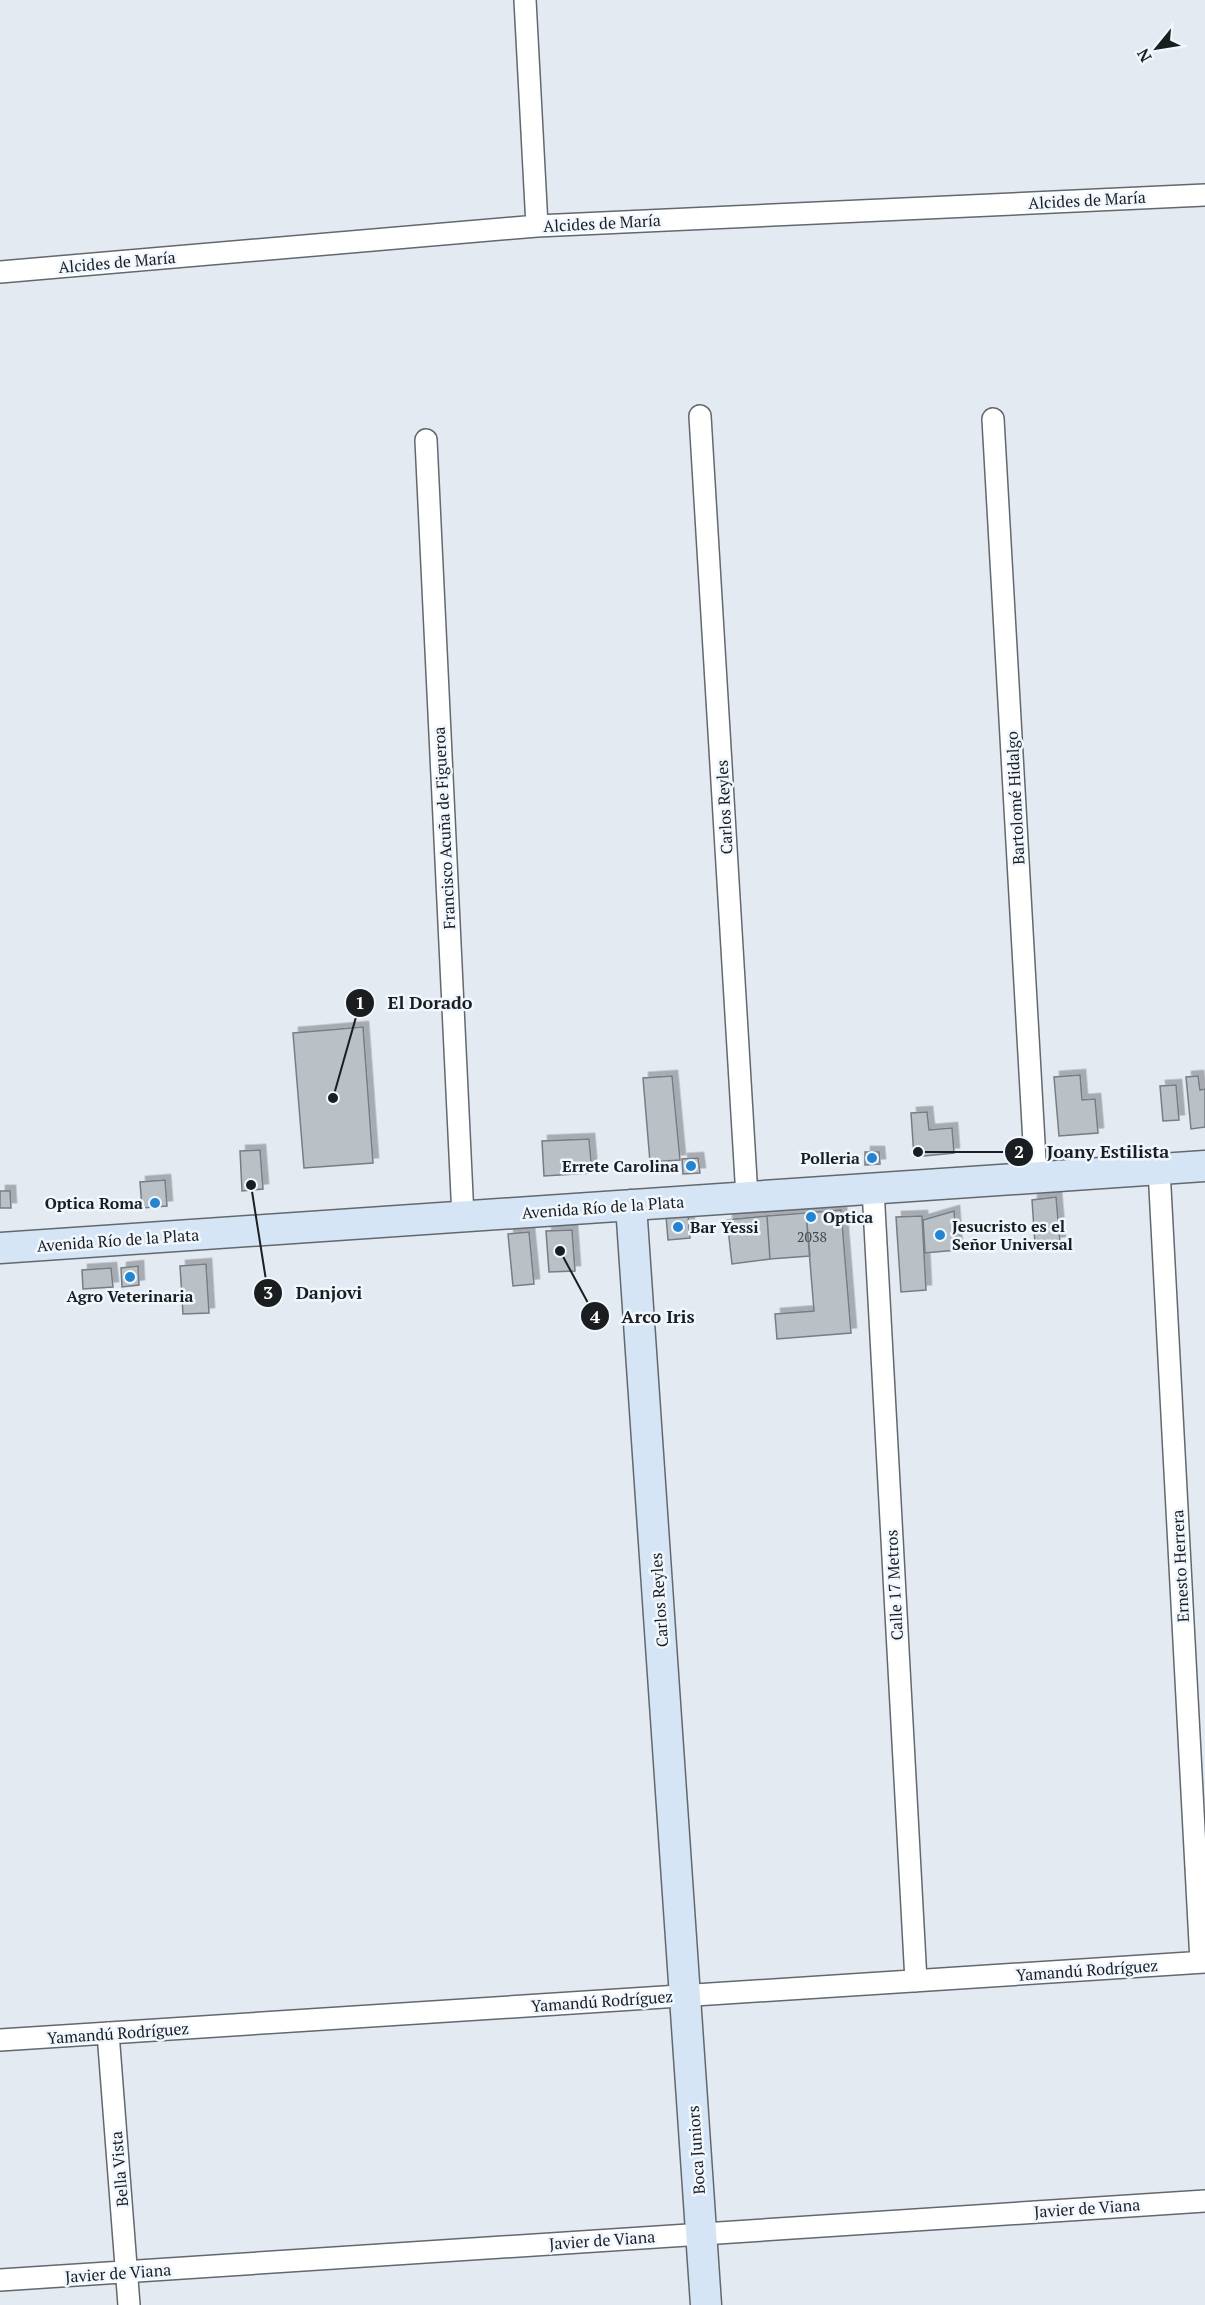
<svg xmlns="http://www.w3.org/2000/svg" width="1205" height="2305" viewBox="0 0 1205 2305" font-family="'PT Serif',serif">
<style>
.building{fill:#b9c0c6;stroke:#777d84;stroke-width:1.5;filter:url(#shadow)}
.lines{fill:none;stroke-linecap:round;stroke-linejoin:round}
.street-casing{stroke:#62686e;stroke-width:24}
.secondary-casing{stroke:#62686e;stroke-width:33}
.street{stroke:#fff;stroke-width:21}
.secondary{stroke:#d5e5f5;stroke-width:30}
.poi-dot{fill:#2584d0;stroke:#f0f7fe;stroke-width:2}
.labels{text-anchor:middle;stroke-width:5;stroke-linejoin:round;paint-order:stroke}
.number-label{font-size:14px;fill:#42464a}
.street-label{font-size:16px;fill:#1b1e20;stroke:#f0f7fe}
.poi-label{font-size:16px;font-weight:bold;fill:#1b1e20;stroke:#f0f7fe;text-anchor:end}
.leader{fill:none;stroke:#1b1e20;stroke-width:2}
.callout-dot{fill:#1b1e20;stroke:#f0f7fe;stroke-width:2}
.mark-label{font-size:18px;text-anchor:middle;font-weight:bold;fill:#fff}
.callout-label{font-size:18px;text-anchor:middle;font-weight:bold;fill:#1b1e20;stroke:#f0f7fe;stroke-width:5;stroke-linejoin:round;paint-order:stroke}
</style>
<defs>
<filter id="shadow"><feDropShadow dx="5.5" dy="-5.5" stdDeviation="0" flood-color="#0004"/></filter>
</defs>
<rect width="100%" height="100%" fill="#e3eaf1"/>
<path class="building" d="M 363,1027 L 373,1163 L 304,1168 L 293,1033 Z
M 1080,1075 L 1082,1100 L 1095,1099 L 1098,1133 L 1059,1136 L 1054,1077 Z
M 672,1076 L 680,1160 L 650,1162 L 643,1078 Z
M 1198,1076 L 1200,1090 L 1205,1089 L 1205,1127 L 1191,1129 L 1186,1077 Z
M 1176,1085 L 1179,1120 L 1163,1121 L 1160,1086 Z
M 927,1112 L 929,1130 L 952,1128 L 954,1153 L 914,1157 L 911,1113 Z
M 589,1139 L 592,1173 L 544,1176 L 542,1141 Z
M 260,1150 L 263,1189 L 242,1191 L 240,1151 Z
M 865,1152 L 879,1152 L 880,1164 L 865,1165 Z
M 698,1158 L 700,1173 L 683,1174 L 682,1159 Z
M 165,1180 L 167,1206 L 142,1208 L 140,1182 Z
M 0,1191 L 10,1191 L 11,1208 L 0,1208 Z
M 1056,1197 L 1060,1242 L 1035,1244 L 1032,1200 Z
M 841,1210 L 851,1333 L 777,1339 L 775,1314 L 814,1311 L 806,1213 Z
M 954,1211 L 957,1250 L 925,1253 L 923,1220 Z
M 806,1213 L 810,1256 L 770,1259 L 767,1216 Z
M 688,1214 L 690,1238 L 668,1240 L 666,1216 Z
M 767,1216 L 770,1259 L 732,1264 L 727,1220 Z
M 922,1216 L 926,1290 L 901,1292 L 896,1217 Z
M 572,1230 L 575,1271 L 549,1272 L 546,1231 Z
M 529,1232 L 534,1284 L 513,1286 L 508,1234 Z
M 206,1264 L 209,1313 L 183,1314 L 180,1266 Z
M 138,1266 L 139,1285 L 122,1287 L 121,1268 Z
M 111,1268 L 113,1287 L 83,1289 L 82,1270 Z"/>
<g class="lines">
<defs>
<path id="street" d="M 525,0 L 537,226
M 0,272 L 537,226 L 1205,195
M 700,416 L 747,1197
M 993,419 L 1036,1178
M 426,440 L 463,1217
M 1159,1169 L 1201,1962
M 873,1189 L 916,1981
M 108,2033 L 129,2305
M 0,2040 L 1205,1962
M 0,2280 L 1205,2201"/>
<path id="secondary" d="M 631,1205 L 706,2305
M 0,1248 L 1205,1166"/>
</defs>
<use href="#street" class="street-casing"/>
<use href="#secondary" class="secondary-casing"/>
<use href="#street" class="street"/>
<use href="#secondary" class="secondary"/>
</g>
<g class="poi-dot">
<circle cx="872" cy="1158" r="6"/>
<circle cx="691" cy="1166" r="6"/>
<circle cx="155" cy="1203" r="6"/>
<circle cx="811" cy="1217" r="6"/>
<circle cx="678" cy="1227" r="6"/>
<circle cx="940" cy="1235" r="6"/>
<circle cx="130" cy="1277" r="6"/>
</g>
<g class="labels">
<g class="number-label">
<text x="812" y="1242">2038</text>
</g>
<g class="street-label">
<text transform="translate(1087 200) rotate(-3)" y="6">Alcides de María</text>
<text transform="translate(602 223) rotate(-3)" y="6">Alcides de María</text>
<text transform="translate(117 262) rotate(-5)" y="6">Alcides de María</text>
<text transform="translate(1015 798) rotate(-93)" y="6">Bartolomé Hidalgo</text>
<text transform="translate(724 807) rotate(-93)" y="6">Carlos Reyles</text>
<text transform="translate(444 828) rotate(-93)" y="6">Francisco Acuña de Figueroa</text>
<text transform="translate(603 1207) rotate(-4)" y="6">Avenida Río de la Plata</text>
<text transform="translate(118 1240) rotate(-4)" y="6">Avenida Río de la Plata</text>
<text transform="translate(1180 1566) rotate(-93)" y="6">Ernesto Herrera</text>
<text transform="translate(894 1585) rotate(-93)" y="6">Calle 17 Metros</text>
<text transform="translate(659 1600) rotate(-94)" y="6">Carlos Reyles</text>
<text transform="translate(1087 1970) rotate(-4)" y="6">Yamandú Rodríguez</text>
<text transform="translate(602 2001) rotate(-4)" y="6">Yamandú Rodríguez</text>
<text transform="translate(118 2033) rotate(-4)" y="6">Yamandú Rodríguez</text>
<text transform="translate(696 2150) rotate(-94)" y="6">Boca Juniors</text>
<text transform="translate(119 2169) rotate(-95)" y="6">Bella Vista</text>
<text transform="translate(1087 2208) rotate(-4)" y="6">Javier de Viana</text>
<text transform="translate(602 2240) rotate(-4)" y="6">Javier de Viana</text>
<text transform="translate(118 2273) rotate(-4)" y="6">Javier de Viana</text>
</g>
<g class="poi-label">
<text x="860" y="1164">Polleria</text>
<text x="679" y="1172">Errete Carolina</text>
<text x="143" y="1209">Optica Roma</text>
<text x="823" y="1223" text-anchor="start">Optica</text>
<text x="952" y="1232" text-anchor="start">Jesucristo es el<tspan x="952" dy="18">Señor Universal</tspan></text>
<text x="690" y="1233" text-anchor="start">Bar Yessi</text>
<text x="130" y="1302" text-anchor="middle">Agro Veterinaria</text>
</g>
</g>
<path class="leader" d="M333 1098L360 1003M918 1152L1019 1152M251 1185L268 1293M560 1251L595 1316"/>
<g class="callout-dot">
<circle cx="333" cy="1098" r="6"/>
<circle cx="918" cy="1152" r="6"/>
<circle cx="251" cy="1185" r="6"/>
<circle cx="560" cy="1251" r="6"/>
<circle cx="360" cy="1003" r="15"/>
<circle cx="1019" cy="1152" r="15"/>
<circle cx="268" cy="1293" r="15"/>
<circle cx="595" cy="1316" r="15"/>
</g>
<g class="mark-label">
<text x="360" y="1009">1</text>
<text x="1019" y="1158">2</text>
<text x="268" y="1299">3</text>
<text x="595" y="1323">4</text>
</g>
<g class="callout-label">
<text x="430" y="1009">El Dorado</text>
<text x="1108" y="1158">Joany Estilista</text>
<text x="329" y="1299">Danjovi</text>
<text x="658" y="1323">Arco Iris</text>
</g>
<g transform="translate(1157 48) rotate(240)" stroke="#f0f7fe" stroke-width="4.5" paint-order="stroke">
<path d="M0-4.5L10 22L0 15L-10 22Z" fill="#1b1e20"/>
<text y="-9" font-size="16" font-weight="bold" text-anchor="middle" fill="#1b1e20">N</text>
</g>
</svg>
